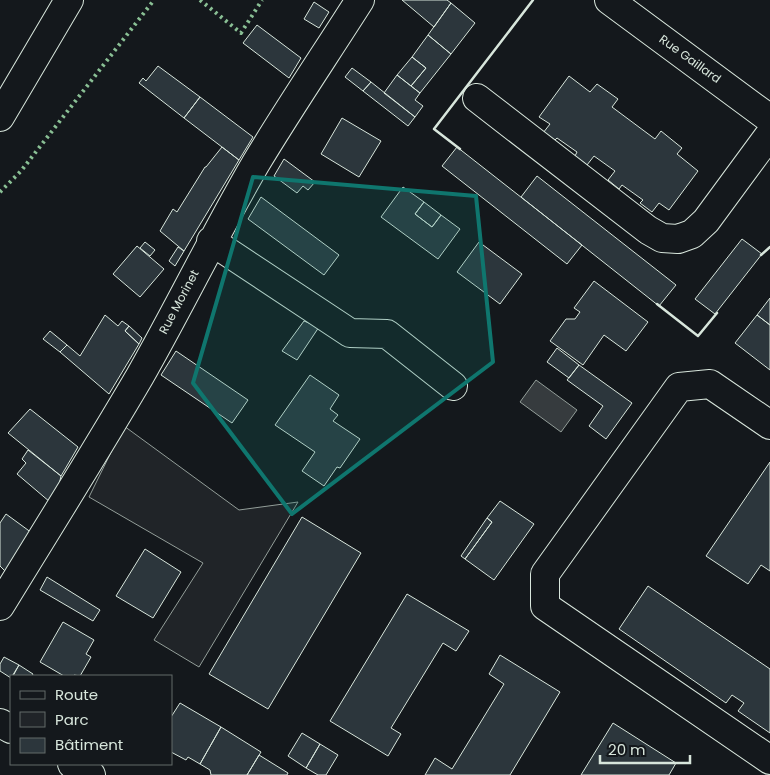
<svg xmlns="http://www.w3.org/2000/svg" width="770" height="775" viewBox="0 0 770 775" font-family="Poppins,sans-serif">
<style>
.green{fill:#202428;stroke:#939e99}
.water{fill:#363b3e;stroke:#939e99}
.building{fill:#2c363c;stroke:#d8e6dc}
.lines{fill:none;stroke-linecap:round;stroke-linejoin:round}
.minor-casing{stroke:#d8e6dc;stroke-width:30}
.minor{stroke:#14181c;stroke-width:28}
.hedge{stroke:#8ac095;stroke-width:4;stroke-dasharray:2.5 4;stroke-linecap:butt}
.wall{stroke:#d8e6dc;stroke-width:2.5}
.marked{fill:#0f766e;fill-opacity:0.2;stroke:#0f766e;stroke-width:4;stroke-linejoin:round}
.labels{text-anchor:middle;stroke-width:4;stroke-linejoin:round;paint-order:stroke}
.street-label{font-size:12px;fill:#d8e6dc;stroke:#14181c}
</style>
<rect width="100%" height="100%" fill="#14181c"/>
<path class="green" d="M 124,426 L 239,510 L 298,502 L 199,667 L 154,640 L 203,563 L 89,497 Z"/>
<path class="water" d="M 536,380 L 577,410 L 561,432 L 520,402 Z"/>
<path class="building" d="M 402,0 L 447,0 L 451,3 L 434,27 Z
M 314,2 L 329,12 L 319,28 L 304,19 Z
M 451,3 L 475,23 L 451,54 L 428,35 Z
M 257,25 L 301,58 L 289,78 L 243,43 Z
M 428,35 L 451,54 L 420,93 L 411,86 L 426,68 L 412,57 Z
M 412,57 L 426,68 L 411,86 L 397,75 Z
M 158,66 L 200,97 L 184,118 L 139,83 L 143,78 L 146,81 Z
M 352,68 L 371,82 L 363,91 L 345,77 Z
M 397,75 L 420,93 L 415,100 L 423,106 L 415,117 L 384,93 Z
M 569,76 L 590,92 L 597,84 L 618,99 L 612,107 L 655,139 L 661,131 L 682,148 L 677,154 L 698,171 L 669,210 L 659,203 L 652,212 L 640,203 L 643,200 L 622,185 L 619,189 L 608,180 L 615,171 L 594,156 L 587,165 L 575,156 L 577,152 L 557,138 L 554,141 L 543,133 L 550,124 L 539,117 Z
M 371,82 L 415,117 L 408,126 L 363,91 Z
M 200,97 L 253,137 L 239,160 L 184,118 Z
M 342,118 L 381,141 L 359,177 L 321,154 Z
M 222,147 L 239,160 L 184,251 L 160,231 L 173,209 L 177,212 L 205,167 L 206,167 Z
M 457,147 L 582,245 L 567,264 L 442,166 Z
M 284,159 L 315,182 L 308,190 L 303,186 L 297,193 L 274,176 Z
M 537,176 L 676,285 L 659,306 L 521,197 Z
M 403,187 L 424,202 L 415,214 L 432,227 L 441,215 L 460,229 L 438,259 L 381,217 Z
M 261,197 L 339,255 L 324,275 L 248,219 Z
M 424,202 L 441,215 L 432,227 L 415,214 Z
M 742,239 L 762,254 L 715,314 L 695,299 Z
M 145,242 L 155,250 L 150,256 L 140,248 Z
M 479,242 L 522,274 L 500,304 L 457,272 Z
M 137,246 L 164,269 L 140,297 L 113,274 Z
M 178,247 L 184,251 L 175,266 L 169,261 Z
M 594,281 L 648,322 L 626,351 L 604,335 L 583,365 L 550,341 L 566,319 L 575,319 L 580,312 L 574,308 Z
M 770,298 L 770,325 L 757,315 Z
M 105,315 L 118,326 L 122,321 L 129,326 L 125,331 L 139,344 L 109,394 L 60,352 L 67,345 L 80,356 Z
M 757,315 L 770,325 L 770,370 L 735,343 Z
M 304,321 L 319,327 L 297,360 L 282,351 Z
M 129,326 L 142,338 L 139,344 L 125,331 Z
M 50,331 L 67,345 L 60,352 L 43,339 Z
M 557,348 L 579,365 L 569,378 L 547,362 Z
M 176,351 L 248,400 L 232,423 L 161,375 Z
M 579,365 L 632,403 L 606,439 L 589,426 L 603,406 L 567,380 Z
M 310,375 L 339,395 L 330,409 L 338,415 L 333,421 L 360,439 L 340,468 L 337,467 L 324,486 L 302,471 L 315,452 L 275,425 Z
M 30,409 L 78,447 L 61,476 L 8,433 Z
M 28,450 L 61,476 L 59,485 L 50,502 L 17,474 L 26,463 L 22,459 Z
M 770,462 L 770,571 L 761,565 L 748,584 L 706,556 Z
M 500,501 L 534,524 L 494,580 L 465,559 L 492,522 L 487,518 Z
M 6,514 L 32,533 L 8,574 L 0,566 L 0,523 Z
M 302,517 L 361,553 L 268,709 L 209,674 Z
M 487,518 L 492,522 L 465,559 L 461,556 Z
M 145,549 L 181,572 L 153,618 L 116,596 Z
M 47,577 L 100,610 L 93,621 L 40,590 Z
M 648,586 L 770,669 L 770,733 L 738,711 L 744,703 L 732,695 L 726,703 L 619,629 Z
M 407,594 L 469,631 L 456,651 L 443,643 L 391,728 L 401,734 L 388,756 L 330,721 Z
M 63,622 L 94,640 L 86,654 L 91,657 L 80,676 L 74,675 L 73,676 L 64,676 L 40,662 Z
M 500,655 L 560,692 L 510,775 L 425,775 L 435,758 L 452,769 L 504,684 L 489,674 Z
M 4,657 L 19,665 L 11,678 L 0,671 L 0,664 Z
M 19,665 L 33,674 L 32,676 L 13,676 Z
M 180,703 L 221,727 L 200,764 L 188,757 L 186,760 L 171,752 L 171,717 Z
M 613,723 L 676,763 L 669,775 L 581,775 Z
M 221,727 L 261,752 L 247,775 L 211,775 L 210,770 L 200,764 Z
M 302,733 L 320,744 L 306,768 L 288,756 Z
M 320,744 L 338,755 L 326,775 L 318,775 L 306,768 Z
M 259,755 L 288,773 L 287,775 L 247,775 Z"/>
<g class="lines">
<defs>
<path id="minor" d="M 609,0 L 770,119
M 477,98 L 648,230 L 662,238 L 678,239 L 692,234 L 706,221 L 770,134
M 0,117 L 69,0
M 211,241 L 350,333 L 387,334 L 453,386
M 770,425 L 710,384 L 679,387 L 545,574 L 545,606 L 770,760
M 0,606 C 47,529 95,453 140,376 C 180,306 215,233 256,163 C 289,108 325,55 360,0
M 0,723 L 11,729
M 72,764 L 91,775"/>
</defs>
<use href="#minor" class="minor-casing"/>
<use href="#minor" class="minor"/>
<path class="hedge" d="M 200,0 L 241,33 L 262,0
M 0,192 L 21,171 L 154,0"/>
<path class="wall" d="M 460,149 L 434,129 L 533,0
M 761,255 L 770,247
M 657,304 L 698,336 L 717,313"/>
</g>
<path class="marked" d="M 253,177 L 476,196 L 493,362 L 292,514 L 193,383 Z"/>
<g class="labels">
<g class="street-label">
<text transform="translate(690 59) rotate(36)" y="4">Rue Gaillard</text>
<text transform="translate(179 302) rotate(-62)" y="4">Rue Morinet</text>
</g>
</g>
<rect x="10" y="675" width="162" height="90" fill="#14181c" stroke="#626a69"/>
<rect x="20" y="691" width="25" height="8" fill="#14181c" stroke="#626a69"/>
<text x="55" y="700" font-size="15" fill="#d8e6dc">Route</text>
<rect x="20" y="712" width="25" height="15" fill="#202428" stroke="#626a69"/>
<text x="55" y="725" font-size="15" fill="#d8e6dc">Parc</text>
<rect x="20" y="738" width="25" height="15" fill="#2c363c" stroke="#626a69"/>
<text x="55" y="750" font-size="15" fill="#d8e6dc">Bâtiment</text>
<path d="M600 755v8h90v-8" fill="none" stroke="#d8e6dc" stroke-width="2.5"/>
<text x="608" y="755" font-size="15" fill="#d8e6dc" stroke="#14181c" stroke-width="4" paint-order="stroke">20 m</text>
</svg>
